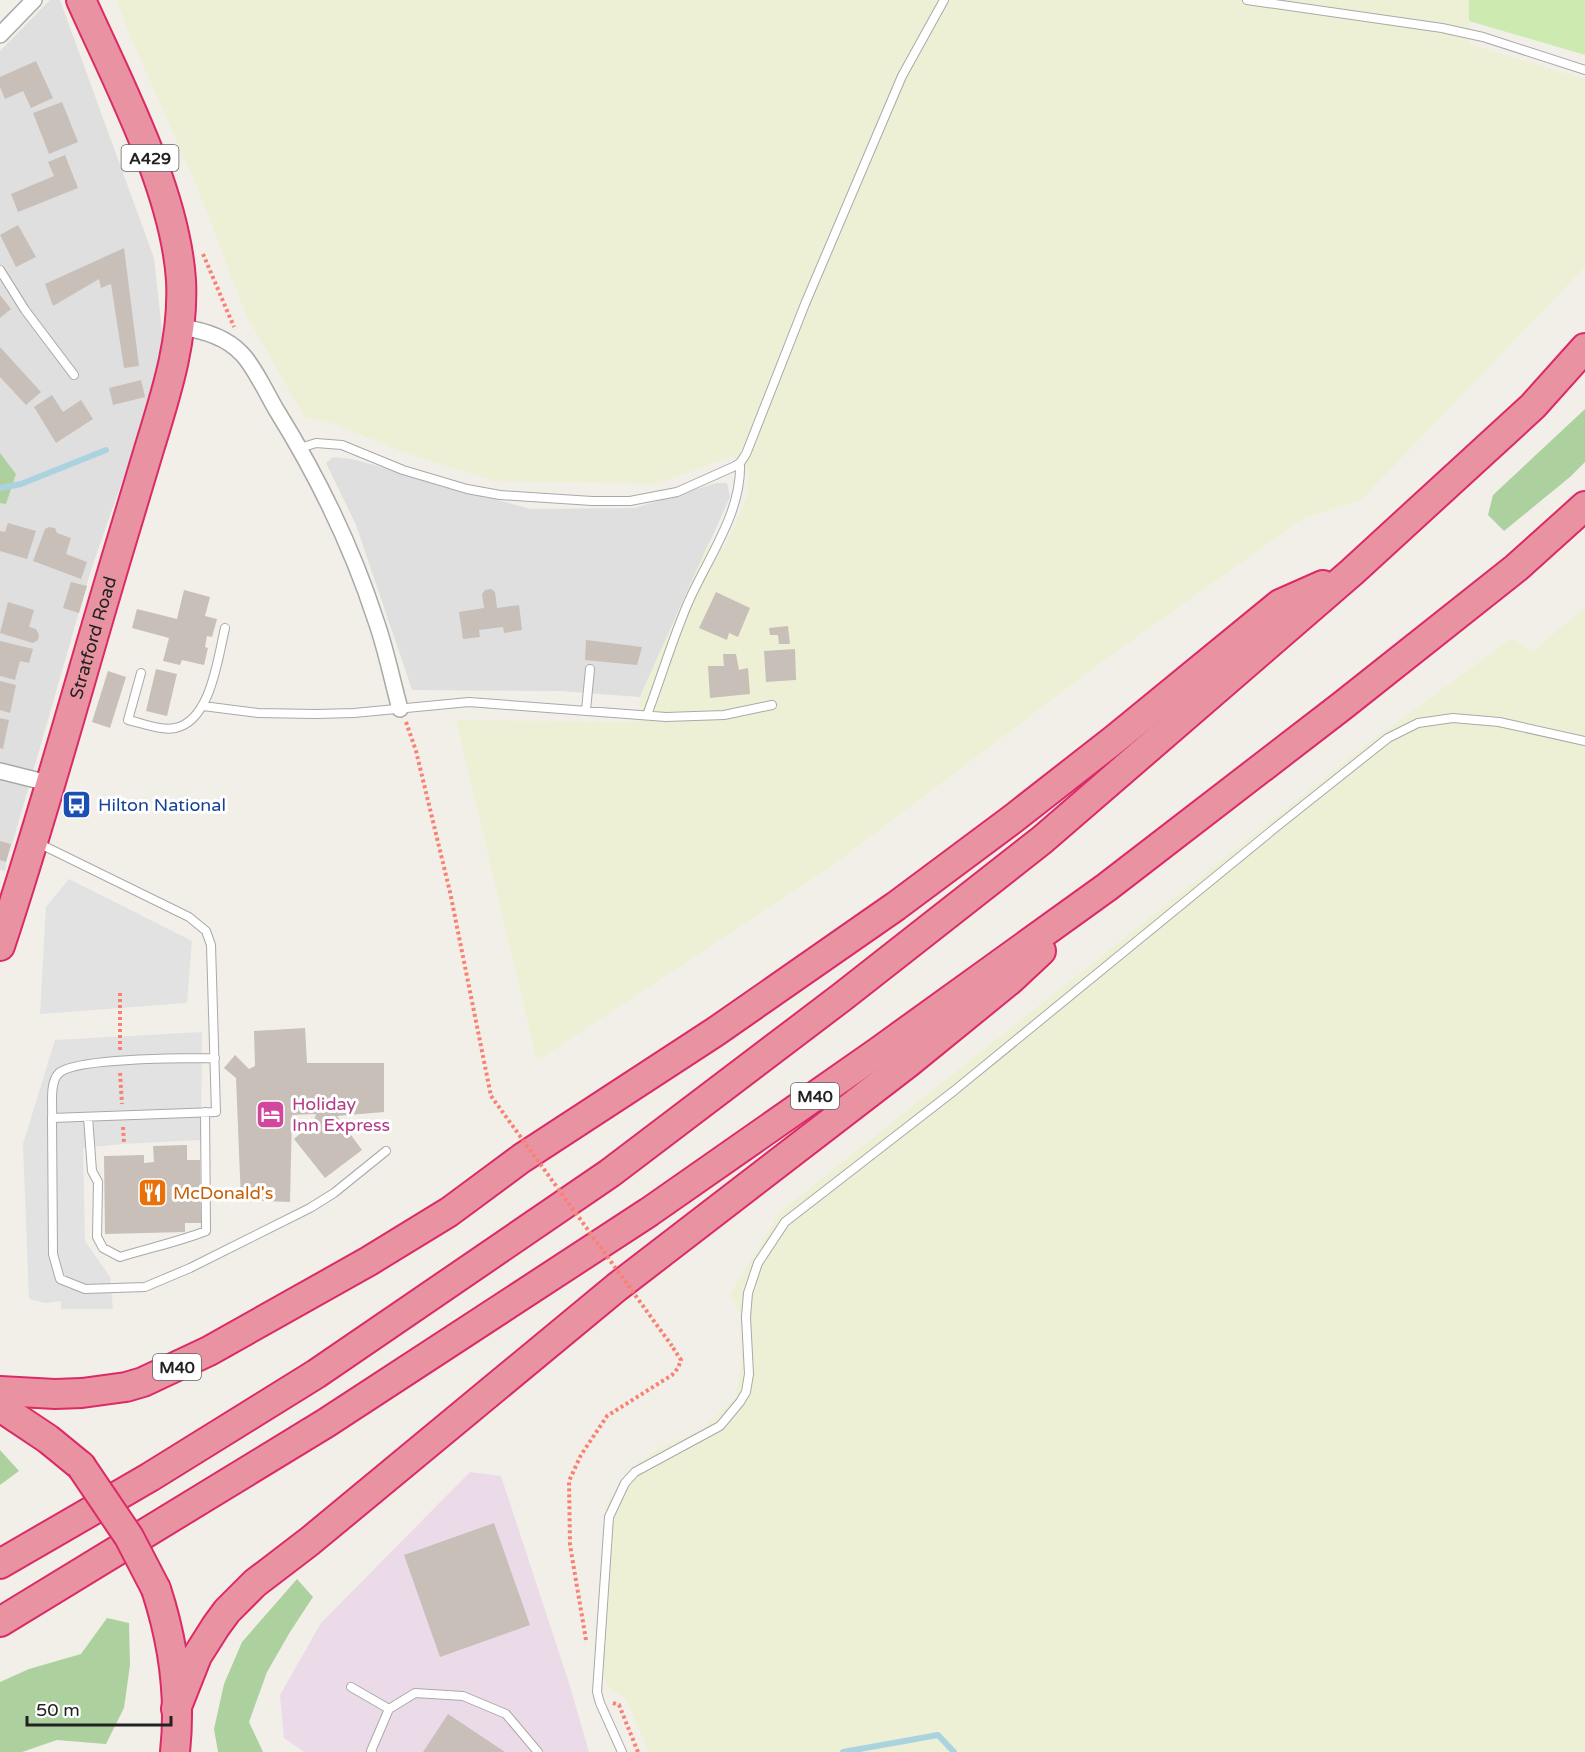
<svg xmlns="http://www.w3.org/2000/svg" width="1585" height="1752" viewBox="0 0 1585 1752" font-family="'Varela Round',sans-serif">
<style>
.residential{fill:#e0dfdf}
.industrial{fill:#ebdbe8}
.farmland{fill:#eef0d5}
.grass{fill:#cdebb0}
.forest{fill:#add19e}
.parking{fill:#e2e2e2}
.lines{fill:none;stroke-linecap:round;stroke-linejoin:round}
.stream{stroke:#aad3df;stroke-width:6}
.building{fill:#c7bfb8}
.lane-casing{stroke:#a9a9a9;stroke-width:10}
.street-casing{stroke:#a9a9a9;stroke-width:18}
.highway-casing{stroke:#dc2a67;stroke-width:32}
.path{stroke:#fa8072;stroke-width:4;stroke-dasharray:3 3;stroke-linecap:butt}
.lane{stroke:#fff;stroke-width:8}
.street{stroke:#fff;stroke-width:15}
.highway{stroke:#e892a2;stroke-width:28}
.highway-bridge-casing{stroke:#dc2a67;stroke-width:32;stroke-linecap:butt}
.path-bridge{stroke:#fa8072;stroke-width:4;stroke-dasharray:3 3;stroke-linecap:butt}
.highway-bridge{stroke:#e892a2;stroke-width:28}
.labels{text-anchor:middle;stroke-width:6;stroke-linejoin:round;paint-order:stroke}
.shield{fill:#fff;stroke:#646464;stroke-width:1.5}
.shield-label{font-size:16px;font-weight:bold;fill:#222}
.street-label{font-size:18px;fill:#222;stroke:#fff}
.transit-label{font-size:18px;fill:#164399;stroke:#fff;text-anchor:start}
.hotel-label{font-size:18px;fill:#b23c85;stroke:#fff;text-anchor:start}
.food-label{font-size:18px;fill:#c56008;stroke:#fff;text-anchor:start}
</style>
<rect width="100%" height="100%" fill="#f2efe9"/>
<path class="residential" d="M 50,0 L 60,0 L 154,258 L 165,359 L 91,570 L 14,838 L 6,862 L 5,871 L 0,870 L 0,503 L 6,503 L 0,454 L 0,51 Z
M 333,457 L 352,459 L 530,509 L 635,508 L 716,483 L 727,483 L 730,497 L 640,697 L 560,691 L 412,690 L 356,525 L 326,463 Z"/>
<path class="industrial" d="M 470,1472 L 501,1476 L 569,1683 L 589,1752 L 304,1752 L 284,1738 L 280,1695 L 321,1623 Z"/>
<path class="farmland" d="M 116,0 L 1469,0 L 1469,44 L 1585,79 L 1585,267 L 1361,500 L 1302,519 L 1099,664 L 837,862 L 537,1061 L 456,720 L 638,722 L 640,697 L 709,542 L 724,549 L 747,496 L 749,471 L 732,456 L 656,484 L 495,481 L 402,452 L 330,422 L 305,418 L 247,317 L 195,182 L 134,45 Z
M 1585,607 L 1585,1752 L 649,1752 L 625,1698 L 608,1688 L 594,1649 L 607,1503 L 640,1462 L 661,1447 L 703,1429 L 736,1397 L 742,1361 L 740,1314 L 730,1294 L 781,1211 L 1374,739 L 1512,638 L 1533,651 Z"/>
<path class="grass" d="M 1469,0 L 1585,0 L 1585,55 L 1469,21 Z"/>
<path class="forest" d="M 1585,409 L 1585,462 L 1570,477 L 1504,531 L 1488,515 L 1493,495 Z
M 0,453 L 16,474 L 6,504 L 0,503 Z
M 0,1450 L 19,1471 L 0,1485 Z
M 297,1579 L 313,1597 L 290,1632 L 267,1672 L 249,1722 L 263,1752 L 218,1752 L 214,1729 L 224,1684 L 242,1642 Z
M 107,1618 L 129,1623 L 130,1665 L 124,1708 L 106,1744 L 57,1740 L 22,1752 L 0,1752 L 0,1682 L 29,1669 L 81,1654 Z"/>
<path class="parking" d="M 69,879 L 192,941 L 187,1003 L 40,1014 L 46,907 Z
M 202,1032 L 201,1140 L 124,1144 L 83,1148 L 85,1241 L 110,1277 L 113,1309 L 61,1309 L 61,1301 L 46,1303 L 29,1299 L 23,1144 L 55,1040 Z"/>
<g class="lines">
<path class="stream" d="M 0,488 L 21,484 L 106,450
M 843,1752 L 938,1735 L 954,1752"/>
</g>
<path class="building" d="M 36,61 L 53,98 L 31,108 L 23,91 L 5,99 L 0,87 L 0,77 Z
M 62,102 L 78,142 L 49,154 L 33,113 Z
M 65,155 L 78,188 L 18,212 L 11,194 L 54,176 L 48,162 Z
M 18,225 L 36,257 L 16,267 L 0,235 Z
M 124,248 L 139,366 L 124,368 L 111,284 L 101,288 L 99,279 L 53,306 L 45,284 Z
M 0,295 L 11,309 L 0,318 Z
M 0,347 L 41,392 L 26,405 L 0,377 Z
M 141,380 L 145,397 L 113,405 L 109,388 Z
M 52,395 L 63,412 L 81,400 L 93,419 L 56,443 L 34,407 Z
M 8,523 L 36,531 L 27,559 L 0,551 L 0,531 L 5,532 Z
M 49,527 L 55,528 L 57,533 L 71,538 L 66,554 L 87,562 L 81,579 L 33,561 L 45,529 Z
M 71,582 L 87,586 L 79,613 L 63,608 Z
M 491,589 L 495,592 L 497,608 L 519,605 L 522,630 L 504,633 L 503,627 L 479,630 L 480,637 L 463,639 L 459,612 L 484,608 L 482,594 L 485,590 Z
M 184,590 L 210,597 L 205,616 L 217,619 L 212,637 L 207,636 L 205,647 L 208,648 L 204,665 L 182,660 L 180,665 L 163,661 L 169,638 L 132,628 L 137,609 L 177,619 Z
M 716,592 L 750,608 L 738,637 L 729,633 L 727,640 L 699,628 Z
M 8,602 L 34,610 L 29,627 L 36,629 L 39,635 L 38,640 L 33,643 L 0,633 Z
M 788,626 L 790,644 L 779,644 L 778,635 L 770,635 L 769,628 Z
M 586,640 L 642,647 L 637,665 L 585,660 Z
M 0,641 L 33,649 L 29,663 L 20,661 L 15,680 L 0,676 Z
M 795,649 L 796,680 L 766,682 L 764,651 Z
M 723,654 L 736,654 L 739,670 L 748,668 L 750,694 L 710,698 L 708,666 L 724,666 Z
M 156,669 L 177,674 L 167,716 L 146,711 Z
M 108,671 L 126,677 L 110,728 L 92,722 Z
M 0,681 L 16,685 L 10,713 L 0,710 Z
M 0,718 L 9,720 L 3,749 L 0,748 Z
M 0,841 L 11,844 L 6,862 L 0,860 Z
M 305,1028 L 307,1063 L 384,1063 L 384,1112 L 337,1116 L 362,1150 L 325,1178 L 294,1139 L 314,1121 L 316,1114 L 292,1115 L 290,1202 L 241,1200 L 236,1078 L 224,1068 L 235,1055 L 249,1069 L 255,1066 L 254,1031 Z
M 187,1145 L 187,1160 L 200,1160 L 201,1223 L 185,1223 L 185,1232 L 105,1234 L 104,1156 L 144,1155 L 144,1163 L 154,1162 L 153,1146 Z
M 494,1523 L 530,1625 L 440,1657 L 404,1555 Z
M 448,1714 L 505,1752 L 423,1752 Z"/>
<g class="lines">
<defs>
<path id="lane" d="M 1247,0 L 1442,28 L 1483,37 L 1585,70
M 0,270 L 25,310 L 74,375
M 300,448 L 316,443 L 342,445 L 403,470 L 467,489 L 500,495 L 592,501 L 630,501 L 677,492 L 733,467 L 740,463 L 746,454 L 805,304 L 902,76 L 944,0
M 141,673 L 128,720 C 142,723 161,731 175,728 C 211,721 218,657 225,628
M 203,706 L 258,713 L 316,714 L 354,713 L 469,702 L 666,717 L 724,715 L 772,705
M 586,710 L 590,669
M 647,715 C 661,678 672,640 688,603 C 707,559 742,513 740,463
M 38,843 L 189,917 L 206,931 L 211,945 L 216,1112 L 52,1118 L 53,1254 L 60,1279 L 85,1289 L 145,1287 L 190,1268 L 310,1208 L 334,1193 L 386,1151
M 88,1117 L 92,1171 L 98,1182 L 97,1237 L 103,1248 L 120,1257 C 149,1248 178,1242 206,1231 L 205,1112
M 52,1118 C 53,1104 49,1083 59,1073 C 76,1058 188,1058 215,1058
M 351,1687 L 389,1709 L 415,1693 L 463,1696 L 506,1714 L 538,1752
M 372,1752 L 371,1751 L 389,1709
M 622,1752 L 600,1703 L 597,1692 L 609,1517 L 625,1483 L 635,1472 L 720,1426 L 740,1402 L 746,1392 L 749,1374 L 746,1317 L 748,1293 L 758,1263 L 785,1222 L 955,1090 L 1275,828 L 1388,738 L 1418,723 L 1453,718 L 1499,722 L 1585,741"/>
<path id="street" d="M 0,35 L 34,0
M 180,327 C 202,330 225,336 241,353 C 253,364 268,396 277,411 C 318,477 352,547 376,621 C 386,649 392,680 400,709
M 0,771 L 52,784"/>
<g id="highway">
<path id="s1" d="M 0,946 C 44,814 80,679 120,546 C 130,512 140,479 150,446 C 167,391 184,338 181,280 C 175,189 118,83 81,0"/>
<path d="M 0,1391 L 55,1394 L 82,1393 L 126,1387 L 143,1382 L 209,1351 L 369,1261 L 449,1212 L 522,1158 L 715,1032 L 896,906 L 1014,818 L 1115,739 L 1280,604 L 1323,585"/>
<path d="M 0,1407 L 48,1439 L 81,1466"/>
<path d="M 0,1564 L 150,1477 L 316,1374 L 610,1173 L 842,997 L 1042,840 L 1352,572 L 1533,406 L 1585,348"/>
<path d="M 156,1589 C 173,1641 181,1697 175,1752"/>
<path d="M 0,1622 L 326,1423 L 649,1212 L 878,1052 L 1107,887 L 1342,706 L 1516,568 L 1585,506"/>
<path d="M 176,1709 L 197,1656 L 216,1626 L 227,1611 L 255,1583 L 310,1541 L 617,1287 L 908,1063 L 1010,980 L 1041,951"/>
</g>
</defs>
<use href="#lane" class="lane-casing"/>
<use href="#street" class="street-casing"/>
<use href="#highway" class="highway-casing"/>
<path class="path" d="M 203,254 L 234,327
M 406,722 L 416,751 L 450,892 L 491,1096
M 120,1050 L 120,991
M 120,1073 L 122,1104
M 123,1127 L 124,1144
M 586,1640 L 570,1545 L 569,1481 L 581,1455 L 607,1416 L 672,1375 L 678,1368 L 681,1360 L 672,1346
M 613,1703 L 619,1705 L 638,1752"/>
<use href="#lane" class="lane"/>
<use href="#street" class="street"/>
<use href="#highway" class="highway"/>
<defs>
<path id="highway-bridge" d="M 81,1466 L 129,1537 L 156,1589"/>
</defs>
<use href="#highway-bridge" class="highway-bridge-casing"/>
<path class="path-bridge" d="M 491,1096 L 672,1346"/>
<use href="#highway-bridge" class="highway-bridge"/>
</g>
<defs>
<symbol id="bus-square" viewBox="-11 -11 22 22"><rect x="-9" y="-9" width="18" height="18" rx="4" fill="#1a4fb4" stroke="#fff"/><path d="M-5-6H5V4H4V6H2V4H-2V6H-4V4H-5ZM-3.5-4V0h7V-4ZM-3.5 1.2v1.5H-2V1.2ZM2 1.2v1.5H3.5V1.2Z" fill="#fff"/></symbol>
<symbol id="hotel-square" viewBox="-11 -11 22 22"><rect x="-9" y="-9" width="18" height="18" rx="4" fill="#d1479c" stroke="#fff"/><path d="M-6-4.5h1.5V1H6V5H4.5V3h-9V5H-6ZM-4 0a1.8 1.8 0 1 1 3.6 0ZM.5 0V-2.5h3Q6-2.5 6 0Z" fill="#fff"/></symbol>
<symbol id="restaurant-square" viewBox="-11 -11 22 22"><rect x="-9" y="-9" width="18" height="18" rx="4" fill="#e8710a" stroke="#fff"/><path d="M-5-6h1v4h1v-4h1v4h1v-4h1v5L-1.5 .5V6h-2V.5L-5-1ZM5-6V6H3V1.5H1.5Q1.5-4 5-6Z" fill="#fff"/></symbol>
</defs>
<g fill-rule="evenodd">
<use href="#bus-square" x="60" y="788" width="33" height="33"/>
<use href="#hotel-square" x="254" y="1098" width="33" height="33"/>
<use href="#restaurant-square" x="136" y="1176" width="33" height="33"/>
</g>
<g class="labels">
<g class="shield">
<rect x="121.5" y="145" width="57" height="26" rx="4.5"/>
<rect x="791" y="1083" width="48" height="26" rx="4.5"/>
<rect x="153" y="1354" width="48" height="26" rx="4.5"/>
</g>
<g class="shield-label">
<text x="150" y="164">A429</text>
<text x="815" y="1102">M40</text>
<text x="177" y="1373">M40</text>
</g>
<g class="street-label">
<text dy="6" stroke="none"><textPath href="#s1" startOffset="322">Stratford Road</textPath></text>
</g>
<g class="transit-label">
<text x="98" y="811">Hilton National</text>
</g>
<g class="hotel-label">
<text x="292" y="1110">Holiday<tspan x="292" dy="21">Inn Express</tspan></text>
</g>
<g class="food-label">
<text x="173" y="1199">McDonald's</text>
</g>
</g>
<path d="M27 1716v9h144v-9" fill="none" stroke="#222222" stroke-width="3"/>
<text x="36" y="1716" font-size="18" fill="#222222" stroke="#ffffff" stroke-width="4.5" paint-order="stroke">50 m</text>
</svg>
